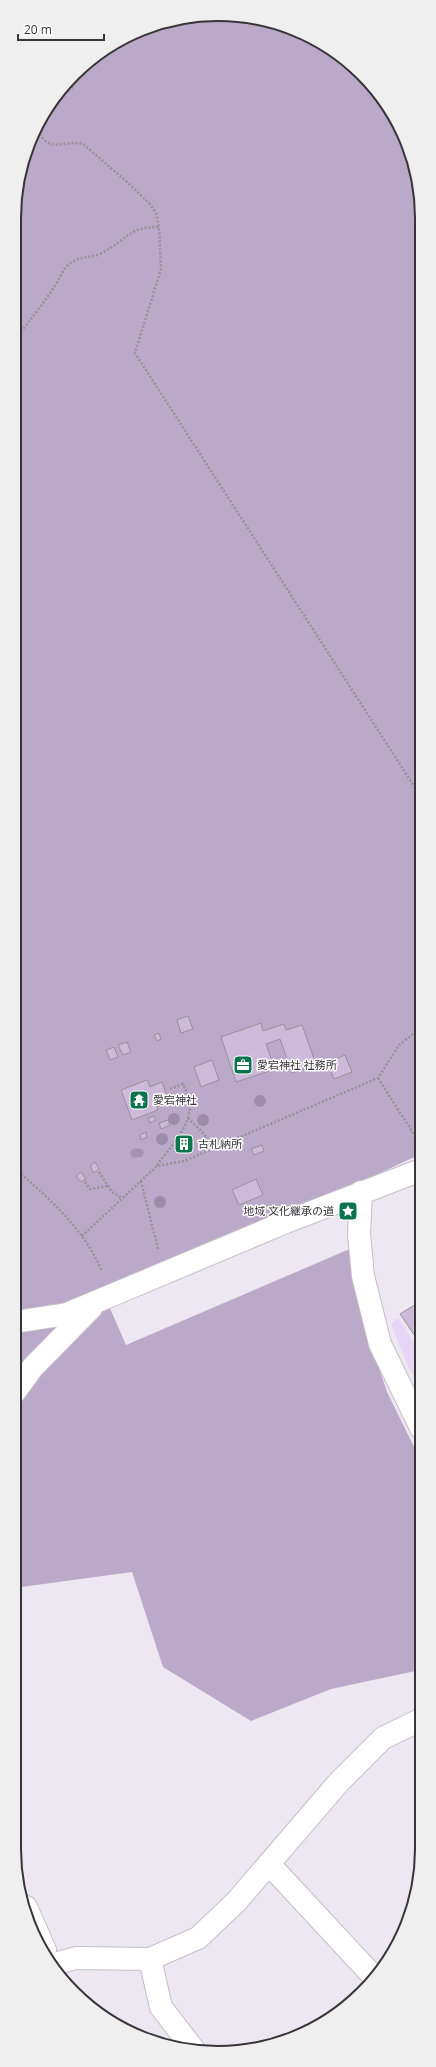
<svg xmlns="http://www.w3.org/2000/svg" width="436" height="2067" viewBox="0 0 436 2067" font-family="'Open Sans','Noto Sans JP',sans-serif">
<style>
.green{fill:#e6d5f4}
.forest{fill:#bba9c9}
.lines{fill:none;stroke-linecap:round;stroke-linejoin:round}
.stream{stroke:#a392b1;stroke-width:9}
.building{fill:#cdbadb;stroke:#959199}
.street-casing{stroke:#c4bfc8;stroke-width:24}
.path{stroke:#949197;stroke-width:2.5;stroke-dasharray:2 2;stroke-linecap:butt}
.street{stroke:#fff;stroke-width:22}
.tree{fill:#9e8daa}
.labels{text-anchor:middle;stroke-width:3;stroke-linejoin:round;paint-order:stroke}
.poi-label{font-size:11px;fill:#373538;stroke:#fff;text-anchor:start}
.rim{fill:none;stroke:#373538;stroke-width:2}
</style>
<rect width="100%" height="100%" fill="#ece7f0"/>
<path class="green" d="M 398,1318 L 421,1352 L 421,1390 L 409,1368 L 391,1324 Z"/>
<path class="forest" d="M 244,16 L 308,35 L 362,74 L 406,140 L 422,204 L 421,1154 L 369,1178 L 103,1292 L 126,1345 L 352,1248 L 359,1308 L 387,1392 L 421,1461 L 420,1670 L 331,1689 L 251,1721 L 163,1667 L 132,1572 L 14,1588 L 16,192 L 41,116 L 94,56 L 165,21 Z"/>
<g class="lines">
<path class="stream" d="M 135,1153 L 139,1153"/>
</g>
<path class="building" d="M 188,1016 L 193,1029 L 181,1033 L 177,1020 Z
M 261,1023 L 263,1031 L 284,1024 L 286,1030 L 302,1025 L 316,1064 L 292,1073 L 280,1039 L 266,1044 L 275,1069 L 236,1082 L 221,1037 Z
M 159,1033 L 161,1039 L 157,1041 L 154,1035 Z
M 127,1042 L 131,1052 L 123,1055 L 118,1045 Z
M 114,1047 L 118,1057 L 110,1060 L 106,1050 Z
M 345,1055 L 352,1072 L 334,1079 L 327,1063 Z
M 212,1060 L 219,1080 L 201,1087 L 194,1067 Z
M 147,1080 L 150,1087 L 162,1082 L 168,1099 L 156,1103 L 158,1110 L 132,1120 L 121,1090 Z
M 154,1116 L 156,1120 L 150,1123 L 148,1118 Z
M 168,1120 L 170,1125 L 161,1129 L 159,1123 Z
M 146,1132 L 147,1137 L 141,1140 L 140,1135 Z
M 262,1145 L 264,1151 L 254,1155 L 251,1149 Z
M 95,1162 L 99,1169 L 94,1173 L 90,1166 Z
M 81,1172 L 86,1179 L 81,1182 L 76,1176 Z
M 256,1179 L 263,1195 L 239,1205 L 232,1190 Z
M 421,1301 L 421,1345 L 400,1314 Z"/>
<g class="lines">
<defs>
<path id="street" d="M 361,1192 L 359,1234 L 363,1276 L 380,1344 L 421,1428
M 15,1322 L 67,1314 L 286,1222 L 421,1170
M 14,1393 L 33,1367 L 91,1308
M 269,1864 L 373,1976
M 26,1907 L 45,1950
M 150,1959 L 161,2007 L 194,2050
M 54,1964 L 76,1958 L 150,1959 L 198,1938 L 236,1902 L 339,1782 L 383,1738 L 420,1720"/>
</defs>
<use href="#street" class="street-casing"/>
<path class="path" d="M 61,93 L 72,88 L 74,79
M 36,132 C 41,135 44,142 51,144 C 62,146 72,141 83,144 L 126,181 L 149,203 L 156,213 L 159,227 L 161,269 L 135,353 L 421,797
M 16,338 C 29,322 41,306 53,289 C 58,282 62,271 68,265 C 79,255 90,259 102,253 C 126,241 129,226 159,227
M 378,1078 L 420,1144
M 188,1118 L 204,1134 L 212,1149
M 157,1165 C 170,1148 192,1125 190,1101 C 189,1096 185,1089 183,1084 L 169,1089
M 15,1169 C 49,1198 84,1229 102,1271
M 99,1172 L 112,1192 L 122,1198
M 141,1181 L 158,1249
M 85,1182 L 90,1189 L 108,1186
M 82,1236 L 157,1166 L 184,1161 L 378,1078 L 399,1045 L 421,1028"/>
<use href="#street" class="street"/>
</g>
<g class="tree">
<circle cx="260" cy="1101" r="6"/>
<circle cx="174" cy="1119" r="6"/>
<circle cx="203" cy="1120" r="6"/>
<circle cx="162" cy="1139" r="6"/>
<circle cx="160" cy="1202" r="6"/>
</g>
<defs>
<symbol id="office-square" viewBox="-11 -11 22 22"><rect x="-9" y="-9" width="18" height="18" rx="4" fill="#0c744c" stroke="#fff"/><path d="M-6-3h4V-5.5h4V-3h4V5H-6ZM-1-4.5V-3h2v-1.5ZM-6 0V1H6V0Z" fill="#fff"/></symbol>
<symbol id="temple-square" viewBox="-11 -11 22 22"><rect x="-9" y="-9" width="18" height="18" rx="4" fill="#0c744c" stroke="#fff"/><path d="M0-6L5-2H3V0L6.5 2.5H4V6H1.5V3h-3V6H-4V2.5H-6.5L-3 0V-2H-5Z" fill="#fff"/></symbol>
<symbol id="building-square" viewBox="-11 -11 22 22"><rect x="-9" y="-9" width="18" height="18" rx="4" fill="#0c744c" stroke="#fff"/><path d="M-4-6H4V6H1V3H-1V6H-4ZM-2.5-4.3h1.7v1.8h-1.7ZM.8-4.3h1.7v1.8H.8ZM-2.5-1h1.7V.8h-1.7ZM.8-1h1.7V.8H.8Z" fill="#fff"/></symbol>
<symbol id="sight-square" viewBox="-11 -11 22 22"><rect x="-9" y="-9" width="18" height="18" rx="4" fill="#0c744c" stroke="#fff"/><path d="M0-6L1.8-2.2L6-1.7L2.9 1.2L3.7 5.4L0 3.3L-3.7 5.4L-2.9 1.2L-6-1.7L-1.8-2.2Z" fill="#fff"/></symbol>
</defs>
<g fill-rule="evenodd">
<use href="#office-square" x="232" y="1054" width="22" height="22"/>
<use href="#temple-square" x="128" y="1089" width="22" height="22"/>
<use href="#building-square" x="173" y="1133" width="22" height="22"/>
<use href="#sight-square" x="337" y="1200" width="22" height="22"/>
</g>
<g class="labels">
<g class="poi-label">
<text x="257" y="1069">愛宕神社 社務所</text>
<text x="153" y="1104">愛宕神社</text>
<text x="198" y="1148">古札納所</text>
<text x="334" y="1215" text-anchor="end">地域 文化継承の道</text>
</g>
</g>
<path d="M0 0H436V2067H0ZM218 21H218A197 197 0 0 1 415 218V1849A197 197 0 0 1 218 2046H218A197 197 0 0 1 21 1849V218A197 197 0 0 1 218 21Z" fill="#efefef" fill-rule="evenodd"/>
<path class="rim" d="M218 21H218A197 197 0 0 1 415 218V1849A197 197 0 0 1 218 2046H218A197 197 0 0 1 21 1849V218A197 197 0 0 1 218 21Z"/>
<path d="M18 34v6h86v-6" fill="none" stroke="#373538" stroke-width="2"/>
<text x="24" y="34" font-size="12" fill="#373538" stroke="#ffffff" stroke-width="3" paint-order="stroke">20 m</text>
</svg>
